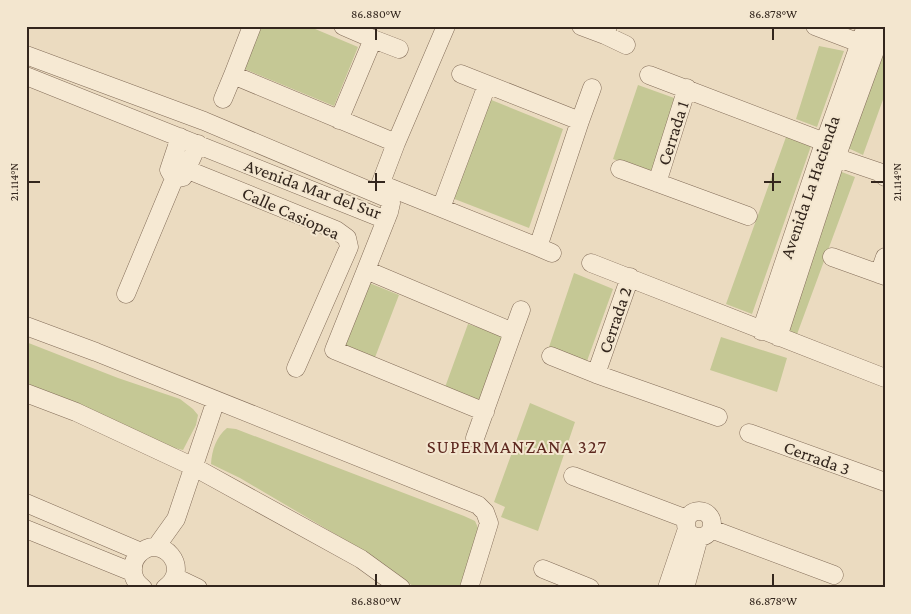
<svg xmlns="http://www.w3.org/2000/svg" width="911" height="614" viewBox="0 0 911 614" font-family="'Crimson Pro',serif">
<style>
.green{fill:#c5c895}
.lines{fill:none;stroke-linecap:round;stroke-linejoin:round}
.minor-casing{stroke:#836d59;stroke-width:19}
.minor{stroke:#f6e9d3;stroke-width:18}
.ticks{fill:none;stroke:#33261d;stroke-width:2}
.labels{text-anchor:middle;stroke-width:4;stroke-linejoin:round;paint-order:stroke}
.street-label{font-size:18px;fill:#33261d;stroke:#f3e6cf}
.neighbourhood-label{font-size:19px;letter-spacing:1px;fill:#5d281f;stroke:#f3e6cf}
.neatline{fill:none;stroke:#33261d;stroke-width:2}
.ticks-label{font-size:12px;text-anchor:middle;fill:#33261d}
</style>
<rect width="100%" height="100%" fill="#ebdbc0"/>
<path class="green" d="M 259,26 L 308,26 L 358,47 L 334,106 L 242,68 Z
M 885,33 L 885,94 L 863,155 L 848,148 Z
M 819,46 L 844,51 L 817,127 L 796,119 Z
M 638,85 L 677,99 L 651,173 L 613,159 Z
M 489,99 L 563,129 L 529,228 L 452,198 Z
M 786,137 L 811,146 L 752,314 L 726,304 Z
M 839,171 L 855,177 L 796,337 L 782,332 Z
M 574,273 L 613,289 L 587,361 L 549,347 Z
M 362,280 L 399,295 L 374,360 L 336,346 Z
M 468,324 L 504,336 L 480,402 L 444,390 Z
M 721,337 L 787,358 L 777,392 L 710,370 Z
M 26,342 L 118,378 L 180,399 L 193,409 L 198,415 L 196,425 L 183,450 L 167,446 L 26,387 Z
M 530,403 L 575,422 L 538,531 L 501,517 L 505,507 L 494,502 Z
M 227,428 L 236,429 L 464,516 L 475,521 L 479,530 L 460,588 L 416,588 L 347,541 L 240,478 L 211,464 C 212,450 216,437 227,428 Z"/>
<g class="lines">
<defs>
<path id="minor" d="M 252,26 L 233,75 L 396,143 L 377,193
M 581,26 L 605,35 L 608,26
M 815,26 L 870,47
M 605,35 L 626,45
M 373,39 L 399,49
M 26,55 L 204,121 L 389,199 L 391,203 L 389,212 L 366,270
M 461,74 L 580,121 L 538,247 L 441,208 L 487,85
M 649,75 L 835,146
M 26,76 L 386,220
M 223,99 L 233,75
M 339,120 L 373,39 L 343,26
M 580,121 L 592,88
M 180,137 L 169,170 L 174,179 L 183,177 L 198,144
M 396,143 L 446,26
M 826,154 L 879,172 L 885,177
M 620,169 L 748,216
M 188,170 L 336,230 L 347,238 L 349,247 L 296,368
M 657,183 L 687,88
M 381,184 L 441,208
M 538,247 L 552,253
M 832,257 L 885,276
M 591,263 L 885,378
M 879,274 L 885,257
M 126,294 L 174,179
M 26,326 L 96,352 L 478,505 L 485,512 L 489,523 L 469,588
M 761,331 L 821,152 L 866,26
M 513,332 L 521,310
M 778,337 L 840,147 L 884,26
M 551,356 L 596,374 L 718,417
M 596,374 L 630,277
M 26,393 L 76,412 L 194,467 L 361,559 L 401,588
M 749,433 L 885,482
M 475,438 L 513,332 L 366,270 L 334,350 L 485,412
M 573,476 L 687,519
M 26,503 L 141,552
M686 524a13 13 0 1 1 26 0a13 13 0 1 1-26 0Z
M 26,529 L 132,572
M 711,529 L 834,575
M 156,547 L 176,519 L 216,400
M 543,569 L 590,588
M 175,577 L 198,588
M 143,588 C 136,583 132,577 133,568 C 133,563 135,558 139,554 C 161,532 193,568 165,588
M 667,588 L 687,529
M 685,588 L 699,537"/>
</defs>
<use href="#minor" class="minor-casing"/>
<use href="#minor" class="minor"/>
</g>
<path class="ticks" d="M 376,28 L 376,40M 773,28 L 773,40M 376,173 L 376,191M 773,173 L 773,191M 28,182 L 40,182M 368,182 L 385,182M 764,182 L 781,182M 871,182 L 884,182M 376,574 L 376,586M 773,574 L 773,586"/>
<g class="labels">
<g class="street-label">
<text transform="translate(673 133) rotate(-72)" y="6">Cerrada 1</text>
<text transform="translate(810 187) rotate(-71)" y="6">Avenida La Hacienda</text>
<text transform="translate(313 189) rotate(20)" y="6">Avenida Mar del Sur</text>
<text transform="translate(291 213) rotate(24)" y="6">Calle Casiopea</text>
<text transform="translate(615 320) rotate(-71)" y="6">Cerrada 2</text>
<text transform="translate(817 458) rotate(20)" y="6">Cerrada 3</text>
</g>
<g class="neighbourhood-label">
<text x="517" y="453">SUPERMANZANA 327</text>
</g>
</g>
<rect width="911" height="614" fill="none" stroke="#f3e6cf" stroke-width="55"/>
<rect x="28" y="28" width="856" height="558" class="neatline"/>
<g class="ticks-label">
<text x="376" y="18">86.880°W</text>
<text x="773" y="18">86.878°W</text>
<text transform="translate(14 182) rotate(-90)" y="4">21.114°N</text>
<text transform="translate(897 182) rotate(-90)" y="4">21.114°N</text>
<text x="376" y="605">86.880°W</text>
<text x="773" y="605">86.878°W</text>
</g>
</svg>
